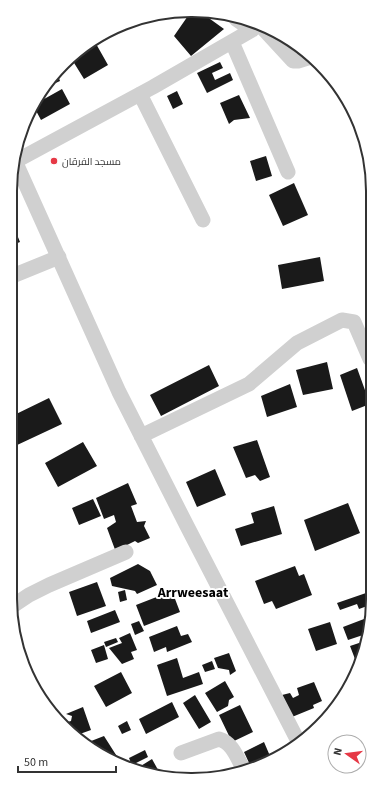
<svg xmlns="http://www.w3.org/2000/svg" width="383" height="790" viewBox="0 0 383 790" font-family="'Source Sans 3',Cairo,sans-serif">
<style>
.building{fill:#1a1a1a}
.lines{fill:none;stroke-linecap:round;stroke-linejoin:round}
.street{stroke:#d0d0d0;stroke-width:15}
.poi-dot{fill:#e63946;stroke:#fff;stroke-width:1.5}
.labels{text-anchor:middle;stroke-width:4;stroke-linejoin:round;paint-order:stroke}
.poi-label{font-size:10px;fill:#333;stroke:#fff;text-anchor:start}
.district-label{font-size:14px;font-weight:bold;fill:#000;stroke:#fff}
.rim{fill:none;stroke:#333;stroke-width:2}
</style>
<rect width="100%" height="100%" fill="#fff"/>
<path class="building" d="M 192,10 L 199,11 L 224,29 L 191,56 L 174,36 Z
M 95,42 L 108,65 L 84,79 L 71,58 Z
M 220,62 L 223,68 L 212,73 L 215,80 L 230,73 L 233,80 L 207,93 L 197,73 Z
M 57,73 L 60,81 L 47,87 Z
M 62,89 L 70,104 L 41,120 L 34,107 L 37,103 Z
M 177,91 L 183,104 L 173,109 L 167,96 Z
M 239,95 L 250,118 L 234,120 L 229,124 L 220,103 Z
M 266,156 L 272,176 L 256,181 L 250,161 Z
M 294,183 L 308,215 L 283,226 L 269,195 Z
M 11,220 L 20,242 L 10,246 L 10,221 Z
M 320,257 L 324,281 L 282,289 L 278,265 Z
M 327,362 L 333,389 L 303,395 L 296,370 Z
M 209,365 L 219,386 L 161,416 L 150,395 Z
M 357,368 L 370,404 L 352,411 L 340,375 Z
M 290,384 L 297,407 L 267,417 L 261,396 Z
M 49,398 L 62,424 L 15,446 L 10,436 L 10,417 Z
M 257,440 L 270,477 L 260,481 L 255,475 L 246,478 L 233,447 Z
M 83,442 L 97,466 L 58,487 L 45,463 Z
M 215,469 L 226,495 L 197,507 L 186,482 Z
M 128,483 L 137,504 L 131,506 L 137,522 L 146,521 L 144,526 L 150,538 L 138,543 L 135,541 L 121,548 L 117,555 L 107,528 L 116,522 L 114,515 L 104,519 L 96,498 Z
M 93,499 L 101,516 L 79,525 L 72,508 Z
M 348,503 L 360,533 L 315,551 L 304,520 Z
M 274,506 L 282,534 L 241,546 L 235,529 L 254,523 L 251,513 Z
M 138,564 L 150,571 L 157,585 L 137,594 L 135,591 L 112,586 L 110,578 Z
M 295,566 L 299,576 L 304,574 L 312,595 L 276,609 L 272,601 L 264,604 L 255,581 Z
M 97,582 L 106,606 L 77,616 L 69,592 Z
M 125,590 L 127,600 L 120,602 L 118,592 Z
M 172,591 L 180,612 L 144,626 L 136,605 Z
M 366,593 L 370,605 L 359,609 L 357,604 L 340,610 L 337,603 Z
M 115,610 L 120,622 L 91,633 L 87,621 Z
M 364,619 L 368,623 L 366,634 L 348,640 L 343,627 Z
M 139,621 L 144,631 L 135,635 L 131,624 Z
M 330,622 L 337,644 L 316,651 L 308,629 Z
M 177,626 L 181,636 L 188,634 L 192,642 L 167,652 L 166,647 L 154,652 L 149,637 Z
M 130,633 L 137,650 L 131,652 L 134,659 L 122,664 L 109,648 L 122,643 L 119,638 Z
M 116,638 L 118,642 L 106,647 L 104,642 Z
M 365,641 L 361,657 L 355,659 L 350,646 Z
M 104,645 L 108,659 L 96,663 L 91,650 Z
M 229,653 L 236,671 L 230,675 L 229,670 L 218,668 L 214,658 Z
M 177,658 L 183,678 L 199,672 L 203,684 L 167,696 L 157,665 Z
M 212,661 L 215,669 L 205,672 L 202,665 Z
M 121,672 L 132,693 L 106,707 L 94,686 Z
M 225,681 L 234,697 L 229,700 L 228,706 L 217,712 L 205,693 Z
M 314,682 L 322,701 L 313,705 L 314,708 L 292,717 L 282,695 L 290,693 L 293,698 L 299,695 L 297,688 Z
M 195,695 L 211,722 L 199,729 L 183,703 Z
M 172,702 L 179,717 L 146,734 L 139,719 Z
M 240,705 L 253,732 L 232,742 L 219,715 Z
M 83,707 L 91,730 L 77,735 L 64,723 L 71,721 L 72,716 L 66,714 Z
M 127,721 L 131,730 L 122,734 L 118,726 Z
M 104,736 L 118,758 L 112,760 L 101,756 L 86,743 Z
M 264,742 L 270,756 L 250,765 L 244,752 Z
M 145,750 L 148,757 L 132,765 L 129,758 Z
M 152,759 L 162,777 L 156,776 L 136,769 Z"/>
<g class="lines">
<path class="street" d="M 236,19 L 252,30
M 258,23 L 293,61 L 298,61 L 311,57
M 232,42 L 288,172
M 140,94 L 203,220
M 16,161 L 153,87 L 252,30 L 258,23
M 16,163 L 119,392 L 187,526 L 298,741
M 10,277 L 59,257
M 141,436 L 249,384 L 297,343 L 342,320 L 354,322 L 370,359 L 372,361
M 11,607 L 29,595 L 49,585 L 126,552
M 181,753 L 219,739 C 233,743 237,758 244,770"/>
</g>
<circle class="poi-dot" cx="54" cy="161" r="4"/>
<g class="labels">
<g class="poi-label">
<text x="62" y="165">مسجد الفرقان</text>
</g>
<g class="district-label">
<text x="193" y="597">Arrweesaat</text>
</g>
</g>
<path d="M0 0H383V790H0ZM191 17H192A174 174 0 0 1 366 191V599A174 174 0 0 1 192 773H191A174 174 0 0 1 17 599V191A174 174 0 0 1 191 17Z" fill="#fff" fill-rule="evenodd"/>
<path class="rim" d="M191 17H192A174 174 0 0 1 366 191V599A174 174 0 0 1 192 773H191A174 174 0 0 1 17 599V191A174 174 0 0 1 191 17Z"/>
<g transform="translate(347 754) rotate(284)"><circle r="19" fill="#ffffff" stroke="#adadad"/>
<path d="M0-3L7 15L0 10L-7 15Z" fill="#e63946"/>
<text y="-6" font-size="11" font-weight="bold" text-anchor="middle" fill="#333333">N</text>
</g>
<path d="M18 766v6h98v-6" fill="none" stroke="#333333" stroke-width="2"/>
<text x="24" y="766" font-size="12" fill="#333333" stroke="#ffffff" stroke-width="3" paint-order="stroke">50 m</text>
</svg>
